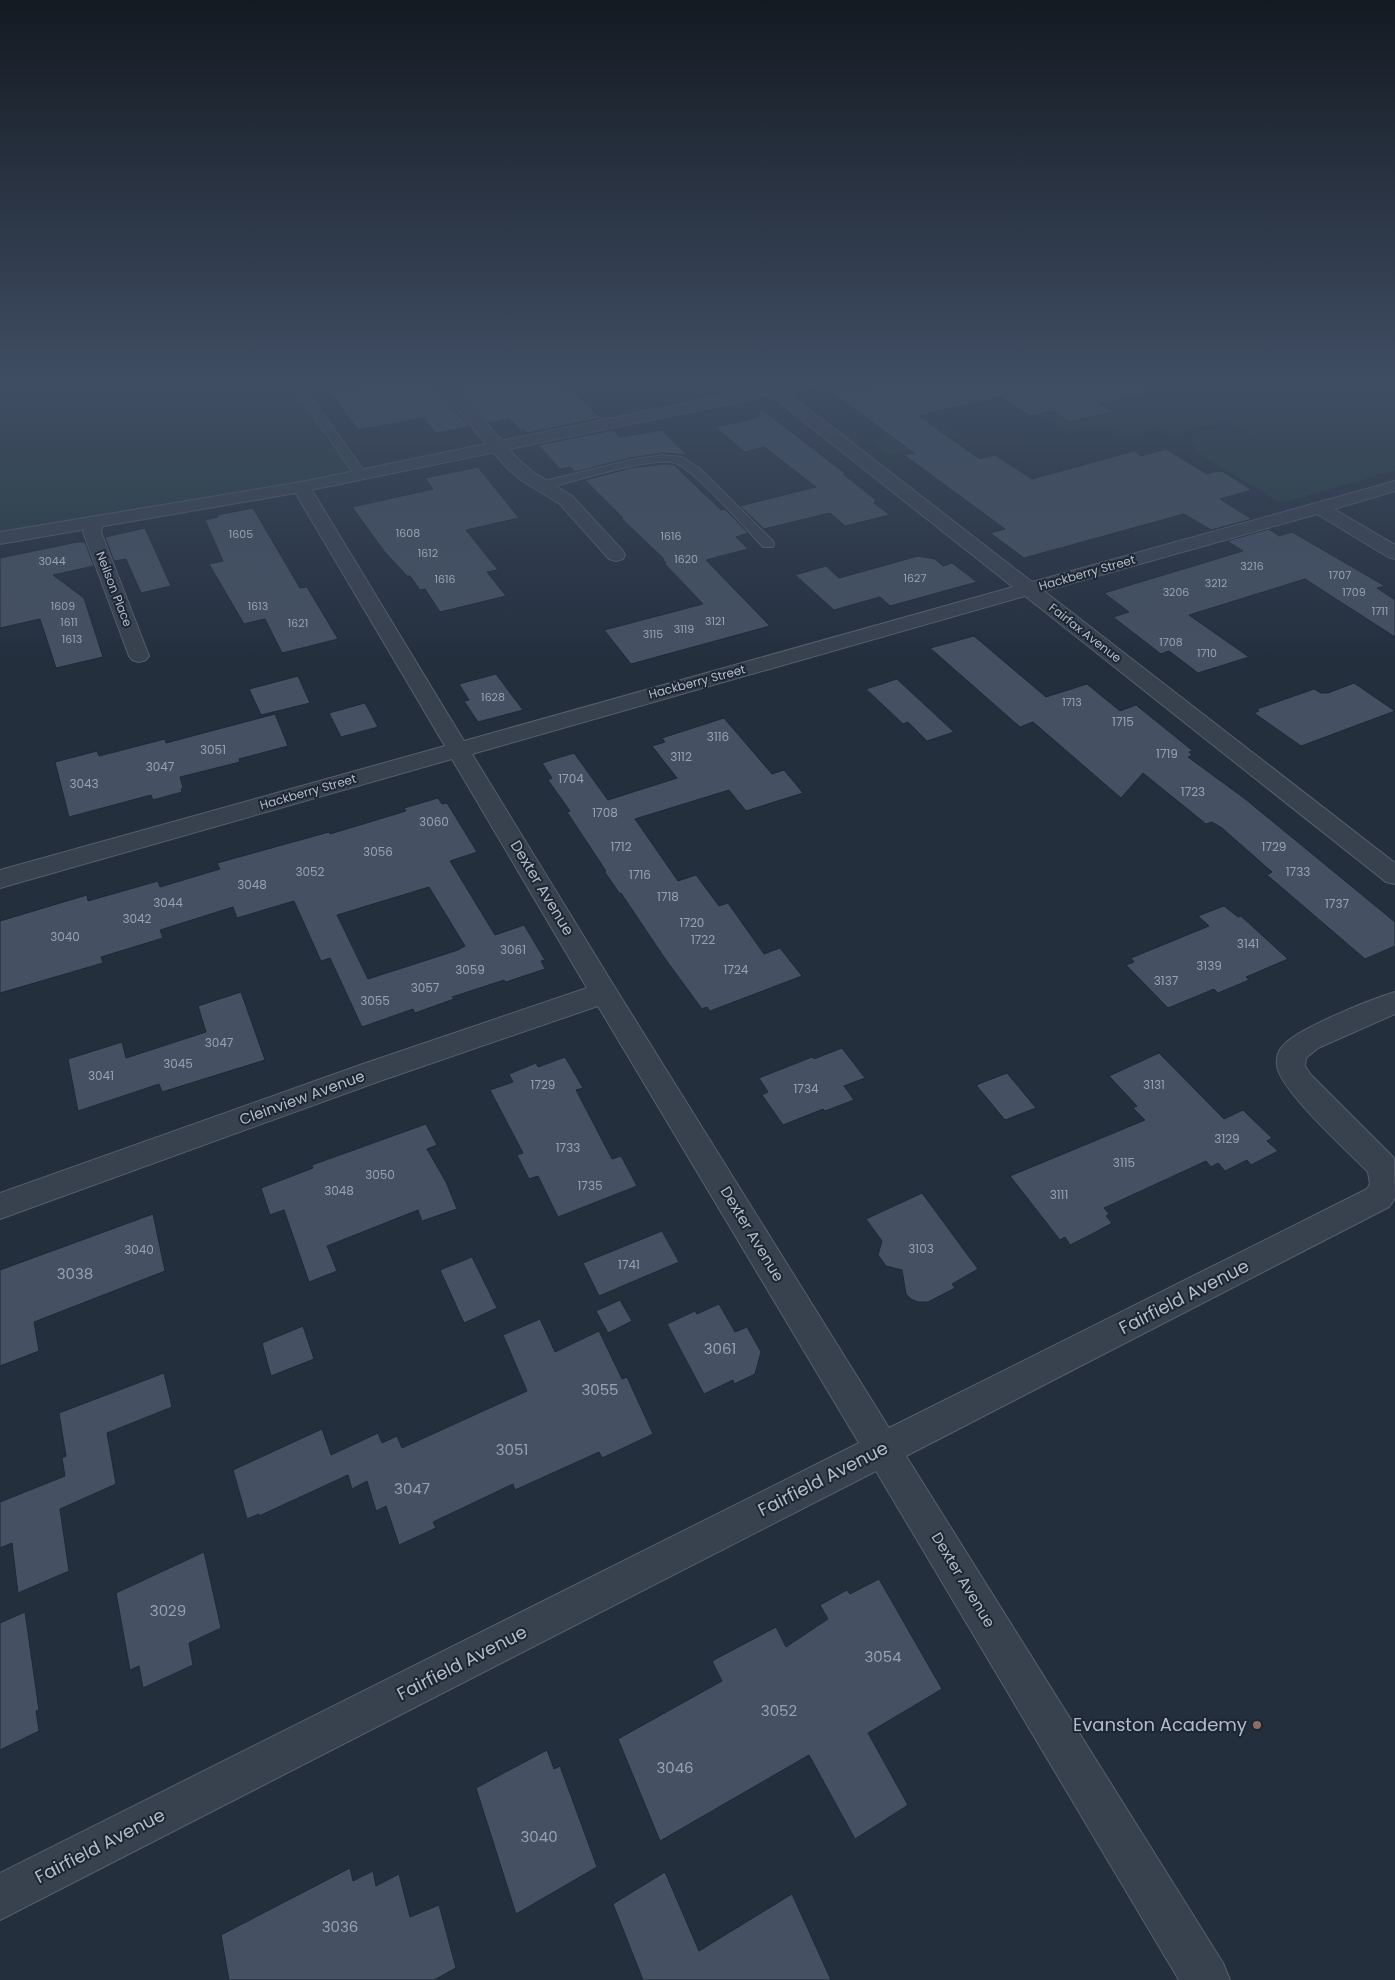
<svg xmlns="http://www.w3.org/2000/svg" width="1395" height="1980" viewBox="0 0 1395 1980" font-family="Poppins,sans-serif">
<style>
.green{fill:#263c3f}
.building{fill:#455162;stroke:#1f2835;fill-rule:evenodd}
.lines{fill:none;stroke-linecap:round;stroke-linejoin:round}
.service-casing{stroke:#565f6c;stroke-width:2}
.minor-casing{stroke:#565f6c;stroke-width:2}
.tertiary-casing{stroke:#565f6c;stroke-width:2}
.service{fill:#38414e;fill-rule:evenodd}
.minor{fill:#38414e;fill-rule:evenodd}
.tertiary{fill:#38414e;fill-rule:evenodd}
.education-dot{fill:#8d6e63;stroke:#1d2633;stroke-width:2}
.labels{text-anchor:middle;stroke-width:4;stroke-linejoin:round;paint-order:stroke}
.far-number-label{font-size:11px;fill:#98a1af}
.far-street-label{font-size:12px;fill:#b4bcc9;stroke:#1d2633}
.number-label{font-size:12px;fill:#98a1af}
.street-label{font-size:15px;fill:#b4bcc9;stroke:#1d2633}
.near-number-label{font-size:15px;fill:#98a1af}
.near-street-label{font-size:18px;fill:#b4bcc9;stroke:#1d2633}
.near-poi-label{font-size:18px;fill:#b4bcc9;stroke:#1d2633;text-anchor:end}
</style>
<rect width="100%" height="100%" fill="#242f3e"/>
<path class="green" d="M 82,382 L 295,382 L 361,475 L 0,538 L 0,396 Z
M 988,382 L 1395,382 L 1395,471 L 1280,503 L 1198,453 L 1190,438 L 1203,429 L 1240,432 L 1262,443 L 1226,422 L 1171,436 L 1159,429 L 1124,438 L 1103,425 L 1069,433 Z
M 935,425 C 944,430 954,431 963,437 L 889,455 L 873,442 L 886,439 L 888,434 Z"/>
<path class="building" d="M 371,382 L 432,382 L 469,427 L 436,433 L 423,418 L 358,430 L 329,390 Z
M 453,382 L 564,382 L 601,418 L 527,433 L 524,430 L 520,430 L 509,418 L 488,423 Z
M 880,382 L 1148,382 L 1149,392 L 1100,404 L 1113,412 L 1069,422 L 1052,411 L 1030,416 L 1001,397 L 919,416 L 980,459 L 995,455 L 1032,479 L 1134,451 L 1141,456 L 1166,449 L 1207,474 L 1217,471 L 1224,472 L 1252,490 L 1220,499 L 1252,519 L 1211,530 L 1184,514 L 1024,558 L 990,533 L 1005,529 L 904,455 L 914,453 L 832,393 Z
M 761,409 L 846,474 L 843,474 L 876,500 L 874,503 L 890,515 L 845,526 L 830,513 L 764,529 L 740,506 L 816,487 L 764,447 L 745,452 L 715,427 L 757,418 Z
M 613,430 L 620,437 L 662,430 L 687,455 L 663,453 L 630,458 L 575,472 L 570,467 L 560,469 L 538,445 Z
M 664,464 L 674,465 L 721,510 L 725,509 L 748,533 L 736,537 L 748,549 L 706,560 L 770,626 L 631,664 L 604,630 L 703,604 L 664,563 L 666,563 L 662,559 L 664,559 L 621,518 L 623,518 L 585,480 L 631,468 Z
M 478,467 L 519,518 L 466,530 L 498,570 L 487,572 L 506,596 L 440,612 L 425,589 L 420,590 L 410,576 L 407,576 L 384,551 L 352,507 L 433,489 L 425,478 Z
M 253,508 L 300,588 L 307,587 L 338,639 L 282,653 L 265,619 L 244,624 L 209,564 L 223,561 L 205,520 L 218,517 L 217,515 Z
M 145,528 L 171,586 L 141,593 L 126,559 L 114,561 L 105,537 Z
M 1269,529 L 1279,536 L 1292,532 L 1385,586 L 1377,588 L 1395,600 L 1395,637 L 1305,579 L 1189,615 L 1249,657 L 1198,673 L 1169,651 L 1161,654 L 1113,617 L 1129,612 L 1104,593 L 1243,551 L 1227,541 Z
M 77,542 L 85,542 L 94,566 L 53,575 L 84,598 L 103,657 L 56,668 L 40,619 L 0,628 L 0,558 Z
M 918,556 L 935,559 L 943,566 L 952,563 L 977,582 L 890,606 L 880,597 L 834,610 L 795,575 L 826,566 L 839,578 Z
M 974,636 L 1046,697 L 1087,684 L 1120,711 L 1136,705 L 1193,751 L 1189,752 L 1192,755 L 1188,757 L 1244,798 L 1395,922 L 1395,946 L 1365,959 L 1267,875 L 1272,872 L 1222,828 L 1212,822 L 1206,824 L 1143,773 L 1121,798 L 1033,722 L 1020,727 L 930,648 Z
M 496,674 L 523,710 L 478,722 L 464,701 L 469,700 L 459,684 Z
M 298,676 L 310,703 L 261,715 L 249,689 Z
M 897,679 L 954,732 L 927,741 L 908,722 L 903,724 L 866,689 Z
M 1354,683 L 1395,711 L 1301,746 L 1254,713 L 1259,711 L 1257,709 L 1314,689 L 1321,693 L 1328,693 Z
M 365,703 L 378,727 L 341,737 L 329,713 Z
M 275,714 L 288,746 L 239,759 L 240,762 L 180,777 L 183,788 L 181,789 L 182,792 L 153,800 L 151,795 L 69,817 L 55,762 L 97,751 L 99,756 L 165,739 L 166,743 Z
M 724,718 L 772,774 L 784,770 L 803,793 L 746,811 L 729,790 L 635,819 L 678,881 L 696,875 L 719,906 L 728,903 L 764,954 L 780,948 L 802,976 L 710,1011 L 707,1007 L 702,1009 L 666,960 L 621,893 L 620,894 L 604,871 L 606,871 L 567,812 L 570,811 L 548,780 L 552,778 L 542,763 L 574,753 L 608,800 L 677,778 L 652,746 L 665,742 L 662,738 Z
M 438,798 L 442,804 L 447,803 L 477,852 L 450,861 L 495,935 L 524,925 L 545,960 L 541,961 L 545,969 L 506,982 L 504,980 L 452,997 L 454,999 L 415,1013 L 413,1009 L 362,1027 L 330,958 L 321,961 L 294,901 L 237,918 L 233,907 L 160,930 L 163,938 L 101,957 L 103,963 L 0,993 L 0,921 L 87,895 L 88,901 L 158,881 L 160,887 L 220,869 L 217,863 L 329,832 L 330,834 L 406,811 L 404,808 ZM 429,887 L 465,946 L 458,950 L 368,979 L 337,915 Z
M 1224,906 L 1238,917 L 1241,916 L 1288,959 L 1246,977 L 1249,980 L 1218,993 L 1214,989 L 1168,1008 L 1126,965 L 1134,962 L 1131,958 L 1209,926 L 1198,916 Z
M 241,992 L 265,1060 L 162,1092 L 159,1084 L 78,1111 L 68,1059 L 122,1042 L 126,1058 L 206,1032 L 198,1006 Z
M 842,1048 L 865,1078 L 844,1086 L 854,1100 L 825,1111 L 823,1109 L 783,1125 L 762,1095 L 768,1092 L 759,1078 L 812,1057 L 814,1059 Z
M 1159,1053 L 1224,1119 L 1243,1110 L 1272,1138 L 1267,1141 L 1278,1151 L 1251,1165 L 1247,1160 L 1225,1171 L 1218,1163 L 1211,1167 L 1206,1161 L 1104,1208 L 1109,1214 L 1106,1216 L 1112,1223 L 1092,1234 L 1070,1245 L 1065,1237 L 1060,1240 L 1010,1176 L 1145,1120 L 1133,1108 L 1137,1106 L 1109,1076 Z
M 565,1057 L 583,1088 L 576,1090 L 612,1159 L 621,1156 L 637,1186 L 558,1217 L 538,1176 L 529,1179 L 517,1155 L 523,1153 L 490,1090 L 513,1082 L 509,1074 L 536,1063 L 538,1067 Z
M 1007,1073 L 1036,1108 L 1005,1120 L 976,1085 Z
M 426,1124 L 437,1145 L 427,1149 L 446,1182 L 457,1209 L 422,1221 L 418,1210 L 327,1246 L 337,1271 L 309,1282 L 284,1210 L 270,1215 L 261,1188 L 313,1168 L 312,1165 Z
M 922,1193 L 978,1269 L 952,1284 L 955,1288 L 928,1302 L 918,1302 L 911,1299 L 906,1294 L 902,1270 L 886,1266 L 878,1255 L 882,1241 L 866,1219 Z
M 153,1214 L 165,1271 L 34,1322 L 39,1351 L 0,1366 L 0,1270 Z
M 662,1231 L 679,1262 L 599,1296 L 583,1263 Z
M 472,1257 L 497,1308 L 464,1323 L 440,1270 Z
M 620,1300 L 632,1321 L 608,1333 L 596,1311 Z
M 719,1304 L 735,1332 L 747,1327 L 761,1352 L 755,1374 L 734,1384 L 733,1380 L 704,1394 L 667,1324 L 695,1311 L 697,1314 Z
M 540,1319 L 555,1352 L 599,1331 L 622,1379 L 627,1377 L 653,1434 L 602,1458 L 599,1452 L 515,1490 L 513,1484 L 433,1522 L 436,1528 L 399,1545 L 386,1506 L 376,1511 L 367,1481 L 352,1489 L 348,1475 L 259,1516 L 259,1514 L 247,1519 L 233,1470 L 322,1429 L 331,1455 L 378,1433 L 382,1443 L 397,1436 L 402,1448 L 527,1391 L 503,1335 Z
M 303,1326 L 314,1359 L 271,1376 L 262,1343 Z
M 164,1373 L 172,1407 L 107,1433 L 116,1484 L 60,1509 L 69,1571 L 18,1593 L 12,1543 L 0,1548 L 0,1502 L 65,1476 L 62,1458 L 66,1456 L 59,1413 Z
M 204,1552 L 221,1628 L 189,1643 L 193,1665 L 143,1688 L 139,1666 L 130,1670 L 116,1593 Z
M 879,1579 L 942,1689 L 868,1733 L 908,1805 L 855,1839 L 809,1755 L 660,1841 L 618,1739 L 722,1681 L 712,1661 L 776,1627 L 786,1647 L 828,1619 L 820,1605 L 847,1590 L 850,1594 Z
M 25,1612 L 39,1710 L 36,1711 L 39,1731 L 0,1750 L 0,1623 Z
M 547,1750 L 554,1769 L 560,1766 L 597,1867 L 516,1914 L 476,1788 Z
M 350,1868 L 353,1881 L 373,1871 L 376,1886 L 399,1874 L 410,1917 L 439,1905 L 456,1968 L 434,1980 L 229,1980 L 221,1935 Z
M 665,1872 L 699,1951 L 792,1894 L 831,1980 L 643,1980 L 613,1904 Z"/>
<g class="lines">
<defs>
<path id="service" d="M 290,382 L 300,382 L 367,475 L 365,478 L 357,478 Z
M 663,455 L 682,457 L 699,468 L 773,541 L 774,544 L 773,547 L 763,547 C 747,530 693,468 675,463 C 652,456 572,482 545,489 L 539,485 L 541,482 L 630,460 Z"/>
<path id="minor" d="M 434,382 L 450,382 L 518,459 L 533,472 L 572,496 L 623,551 L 625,555 L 623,559 L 616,561 L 609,559 L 560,504 L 521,480 L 506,467 Z
M 774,385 L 780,387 L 1032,582 L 1395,481 L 1395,491 L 1334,509 L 1395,545 L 1395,559 L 1388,557 L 1317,514 L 1044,591 L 1395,863 L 1395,884 L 1386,882 L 1025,596 L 472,754 L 614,986 L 889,1428 L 1367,1189 L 1370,1184 L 1368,1172 C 1349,1152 1279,1090 1277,1065 C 1276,1059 1278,1051 1282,1047 C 1295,1029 1372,999 1395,992 L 1395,1014 L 1318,1048 L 1306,1058 L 1305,1066 L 1310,1074 L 1394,1158 L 1395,1198 L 1389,1207 L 906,1456 L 1223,1963 L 1230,1980 L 1179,1980 L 876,1471 L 0,1920 L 0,1873 L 859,1443 L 598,1006 L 380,1081 L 0,1219 L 0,1193 L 360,1065 L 587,988 L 452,759 L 0,888 L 0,870 L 445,746 L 292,487 L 295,483 L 301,482 L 307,483 L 310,487 L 464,741 L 1013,587 L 768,393 L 766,390 L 768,387 Z
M 94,517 L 100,518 L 103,522 L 101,532 L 149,656 L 146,660 L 139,662 L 132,660 L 129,656 L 83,532 L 88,518 Z"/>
<path id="tertiary" d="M 787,382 L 818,382 L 815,385 L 810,387 L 301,492 L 0,544 L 0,532 L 301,482 Z"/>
</defs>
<use href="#service" class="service-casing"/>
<use href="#minor" class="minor-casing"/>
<use href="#tertiary" class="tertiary-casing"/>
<use href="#service" class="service"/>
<use href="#minor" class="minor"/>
<use href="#tertiary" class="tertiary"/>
</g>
<linearGradient id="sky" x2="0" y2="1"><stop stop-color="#141a22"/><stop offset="0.58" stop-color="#3f4d63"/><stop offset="1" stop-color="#3f4d63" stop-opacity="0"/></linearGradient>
<rect width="1395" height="659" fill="url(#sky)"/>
<circle class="education-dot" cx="1257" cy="1725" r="5"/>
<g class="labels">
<g class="far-number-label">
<text x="408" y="537">1608</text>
<text x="241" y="538">1605</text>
<text x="671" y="540">1616</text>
<text x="428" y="557">1612</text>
<text x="686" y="563">1620</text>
<text x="52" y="565">3044</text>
<text x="1252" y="570">3216</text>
<text x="1340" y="579">1707</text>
<text x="915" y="582">1627</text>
<text x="445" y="583">1616</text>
<text x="1216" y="587">3212</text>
<text x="1176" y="596">3206</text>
<text x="1354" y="596">1709</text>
<text x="63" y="610">1609</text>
<text x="258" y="610">1613</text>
<text x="1380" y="615">1711</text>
<text x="715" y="625">3121</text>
<text x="69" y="626">1611</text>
<text x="298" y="627">1621</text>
<text x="684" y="633">3119</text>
<text x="653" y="638">3115</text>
<text x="72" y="643">1613</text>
<text x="1171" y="646">1708</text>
<text x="1207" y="657">1710</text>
<text x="493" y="701">1628</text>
<text x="1072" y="706">1713</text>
</g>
<g class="far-street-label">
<text transform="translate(1087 573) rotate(-16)" y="4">Hackberry Street</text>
<text transform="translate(114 589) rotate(69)" y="4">Neilson Place</text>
<text transform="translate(1085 633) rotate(38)" y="4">Fairfax Avenue</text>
<text transform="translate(697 682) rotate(-15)" y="4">Hackberry Street</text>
<text transform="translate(308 792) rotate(-16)" y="4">Hackberry Street</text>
</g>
<g class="number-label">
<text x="1123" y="726">1715</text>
<text x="718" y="741">3116</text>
<text x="213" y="754">3051</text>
<text x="1167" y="758">1719</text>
<text x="681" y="761">3112</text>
<text x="160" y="771">3047</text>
<text x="571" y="783">1704</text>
<text x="84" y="788">3043</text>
<text x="1193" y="796">1723</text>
<text x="605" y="817">1708</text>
<text x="434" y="826">3060</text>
<text x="621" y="851">1712</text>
<text x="1274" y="851">1729</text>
<text x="378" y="856">3056</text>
<text x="310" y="876">3052</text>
<text x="1298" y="876">1733</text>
<text x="640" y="879">1716</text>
<text x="252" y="889">3048</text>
<text x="668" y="901">1718</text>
<text x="168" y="907">3044</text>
<text x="1337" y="908">1737</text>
<text x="137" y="923">3042</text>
<text x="692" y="927">1720</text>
<text x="65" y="941">3040</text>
<text x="703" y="944">1722</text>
<text x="1248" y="948">3141</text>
<text x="513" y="954">3061</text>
<text x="1209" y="970">3139</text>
<text x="470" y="974">3059</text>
<text x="736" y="974">1724</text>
<text x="1166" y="985">3137</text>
<text x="425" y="992">3057</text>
<text x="375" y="1005">3055</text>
<text x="219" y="1047">3047</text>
<text x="178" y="1068">3045</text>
<text x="101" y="1080">3041</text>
<text x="543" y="1089">1729</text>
<text x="1154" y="1089">3131</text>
<text x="806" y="1093">1734</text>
<text x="1227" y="1143">3129</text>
<text x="568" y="1152">1733</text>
<text x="1124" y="1167">3115</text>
<text x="380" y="1179">3050</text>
<text x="590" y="1190">1735</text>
<text x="339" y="1195">3048</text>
<text x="1059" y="1199">3111</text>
<text x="921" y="1253">3103</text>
<text x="139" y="1254">3040</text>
<text x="629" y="1269">1741</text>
</g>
<g class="street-label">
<text transform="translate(542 888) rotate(59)" y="5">Dexter Avenue</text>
<text transform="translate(302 1098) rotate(-20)" y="5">Cleinview Avenue</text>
<text transform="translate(752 1234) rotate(59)" y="5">Dexter Avenue</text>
<text transform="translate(963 1580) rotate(59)" y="5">Dexter Avenue</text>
</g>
<g class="near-number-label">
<text x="75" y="1279">3038</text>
<text x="720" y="1354">3061</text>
<text x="600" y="1395">3055</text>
<text x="512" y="1455">3051</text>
<text x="412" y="1494">3047</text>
<text x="168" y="1616">3029</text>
<text x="883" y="1662">3054</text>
<text x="779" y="1716">3052</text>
<text x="675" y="1773">3046</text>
<text x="539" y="1842">3040</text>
<text x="340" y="1932">3036</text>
</g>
<g class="near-street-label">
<text transform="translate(1184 1297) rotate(-27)" y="6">Fairfield Avenue</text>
<text transform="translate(823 1479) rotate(-27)" y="6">Fairfield Avenue</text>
<text transform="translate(462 1663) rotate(-27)" y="6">Fairfield Avenue</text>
<text transform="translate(100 1846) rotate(-27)" y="6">Fairfield Avenue</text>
</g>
<g class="near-poi-label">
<text x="1247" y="1731">Evanston Academy</text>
</g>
</g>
</svg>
